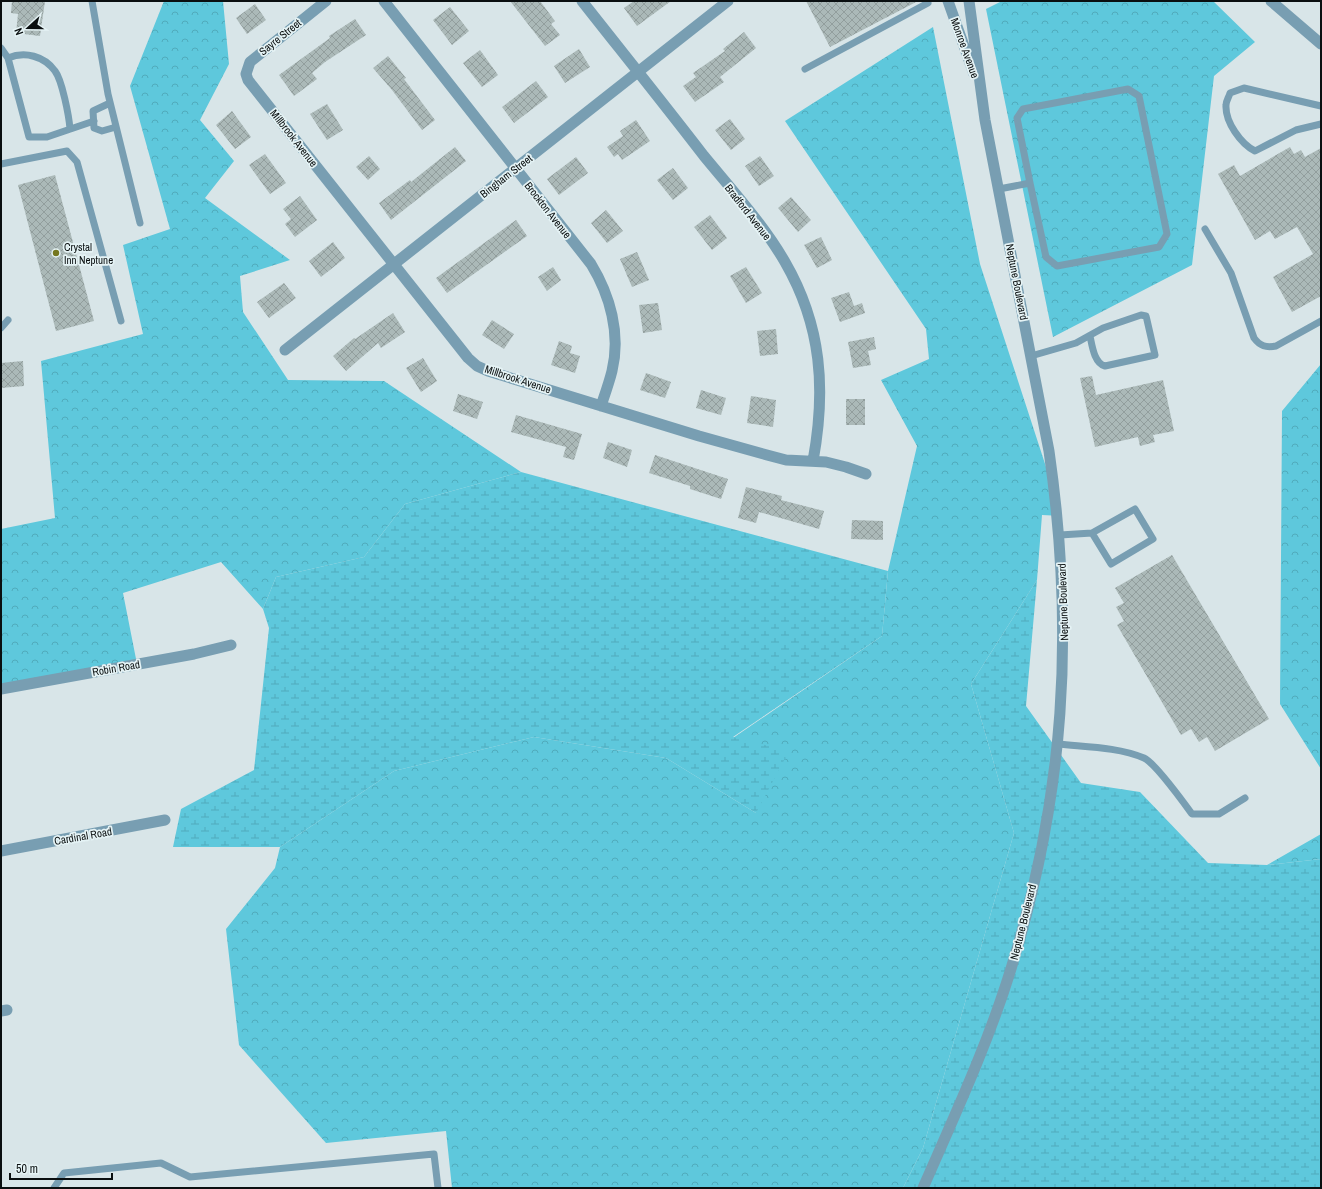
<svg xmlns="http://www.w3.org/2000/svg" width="1322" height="1189" viewBox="0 0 1322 1189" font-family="'Archivo Narrow',sans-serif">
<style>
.forest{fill:url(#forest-crowns)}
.wetland{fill:url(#wetland-marsh)}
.building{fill:url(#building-cross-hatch)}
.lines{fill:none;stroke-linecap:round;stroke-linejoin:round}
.service{stroke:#789eb2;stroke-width:7}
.minor{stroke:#789eb2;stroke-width:11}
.tertiary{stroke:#789eb2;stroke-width:11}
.poi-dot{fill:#75771f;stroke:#e5f3f5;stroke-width:1.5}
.labels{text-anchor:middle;stroke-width:3.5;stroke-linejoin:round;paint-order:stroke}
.street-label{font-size:11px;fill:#0a0f10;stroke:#e5f3f5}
.poi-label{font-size:11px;fill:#0a0f10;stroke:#e5f3f5;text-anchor:start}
</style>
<defs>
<pattern id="forest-crowns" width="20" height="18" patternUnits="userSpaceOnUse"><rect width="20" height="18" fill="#5ec8dc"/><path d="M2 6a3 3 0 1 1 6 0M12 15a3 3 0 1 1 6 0" fill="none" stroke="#50abbc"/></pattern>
<pattern id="wetland-marsh" width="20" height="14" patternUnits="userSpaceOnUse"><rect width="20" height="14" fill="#5ec8dc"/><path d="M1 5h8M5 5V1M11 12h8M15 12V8" fill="none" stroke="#50abbc"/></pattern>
<pattern id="building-cross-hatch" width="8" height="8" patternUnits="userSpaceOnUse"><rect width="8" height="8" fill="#abb9b8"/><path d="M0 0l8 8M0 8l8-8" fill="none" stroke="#929e9d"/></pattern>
</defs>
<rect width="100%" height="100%" fill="#d8e5e8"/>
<path class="forest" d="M 164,1 L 223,1 L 229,64 L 200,120 L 234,161 L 205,198 L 290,260 L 240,276 L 243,312 L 288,380 L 384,381 L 521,472 L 405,504 L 364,557 L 276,577 L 263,609 L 221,562 L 123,593 L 137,664 L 1,693 L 1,529 L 55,518 L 41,361 L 143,334 L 123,245 L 170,229 L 130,86 Z
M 1002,1 L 1213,1 L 1255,42 L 1214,76 L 1192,265 L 1053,337 L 986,9 Z
M 933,27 L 980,264 L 1062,516 L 1042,515 L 1037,580 L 971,684 L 1014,833 L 923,1148 L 903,1188 L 452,1188 L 446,1131 L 326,1143 L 239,1045 L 226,929 L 275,868 L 280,847 L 394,771 L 534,737 L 666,758 L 756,813 L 733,738 L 882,636 L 888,571 L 917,446 L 881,380 L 929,359 L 926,329 L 785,121 Z
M 1321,364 L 1321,769 L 1280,704 L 1282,411 Z
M 1321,834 L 1321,859 L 1267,865 Z"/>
<path class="wetland" d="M 521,472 L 888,571 L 882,636 L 733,737 L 789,751 L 756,813 L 666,758 L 534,737 L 394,771 L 280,847 L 173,847 L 181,809 L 254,770 L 269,628 L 263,609 L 276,577 L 364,557 L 405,504 Z
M 1037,580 L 1026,706 L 1081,783 L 1140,792 L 1208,863 L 1267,865 L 1321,859 L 1321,1188 L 903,1188 L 923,1148 L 1014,833 L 971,684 Z"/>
<path class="building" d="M 12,1 L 45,1 L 40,36 L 16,33 L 18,14 L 11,13 Z
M 510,1 L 540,1 L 555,21 L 551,24 L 560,35 L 545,46 Z
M 634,1 L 671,1 L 637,26 L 624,8 Z
M 806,1 L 918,1 L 830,47 Z
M 255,4 L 266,20 L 247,34 L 236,18 Z
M 450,7 L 469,31 L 452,45 L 433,20 Z
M 355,19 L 366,35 L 325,62 L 312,73 L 317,79 L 294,96 L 279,75 L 330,38 L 329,36 Z
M 744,32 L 756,48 L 720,77 L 724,82 L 695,102 L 683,86 L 696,77 L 693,73 L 725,51 L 723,49 Z
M 579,49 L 590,67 L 565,83 L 554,66 Z
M 480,50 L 498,75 L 482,87 L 463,63 Z
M 388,56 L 406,78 L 404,79 L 435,120 L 422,130 L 392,90 L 373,68 Z
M 536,81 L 548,97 L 514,123 L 502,107 Z
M 327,104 L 343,130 L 327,140 L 310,114 Z
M 232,111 L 251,137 L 235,149 L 216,125 Z
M 730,119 L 745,139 L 731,150 L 715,130 Z
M 636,120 L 650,141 L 622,160 L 618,154 L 614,157 L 607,147 L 623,136 L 620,131 Z
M 455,147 L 466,161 L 391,220 L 379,203 L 410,180 L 411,182 Z
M 1290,147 L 1294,154 L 1301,150 L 1305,157 L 1321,148 L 1321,296 L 1292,312 L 1273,277 L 1313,254 L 1297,227 L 1275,239 L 1270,231 L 1255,240 L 1218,174 L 1234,165 L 1240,176 Z
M 265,154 L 286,183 L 270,194 L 249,165 Z
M 369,156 L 380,169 L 368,180 L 356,167 Z
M 760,156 L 774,176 L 759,186 L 745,166 Z
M 576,157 L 588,173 L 559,195 L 547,179 Z
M 673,168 L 688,188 L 673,200 L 657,180 Z
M 55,175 L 94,321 L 56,331 L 18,185 Z
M 300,196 L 317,220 L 295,237 L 285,224 L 291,219 L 283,209 Z
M 791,197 L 811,220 L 798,232 L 778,208 Z
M 606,210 L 623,231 L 607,243 L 591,223 Z
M 710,215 L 727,238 L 712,250 L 694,227 Z
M 516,220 L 527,236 L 447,293 L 436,278 Z
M 821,237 L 832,260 L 817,268 L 804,245 Z
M 333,242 L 345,258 L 321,277 L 309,261 Z
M 637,252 L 649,280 L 632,287 L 620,259 Z
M 553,267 L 561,280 L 547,291 L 538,277 Z
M 746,267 L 762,293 L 746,303 L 730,276 Z
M 284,283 L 296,298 L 269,318 L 257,302 Z
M 849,292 L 854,306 L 862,303 L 865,313 L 840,322 L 831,298 Z
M 658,303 L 662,330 L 643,333 L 639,305 Z
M 393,313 L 405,332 L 381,348 L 378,343 L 346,371 L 333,356 L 354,338 L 355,339 Z
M 492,320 L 514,334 L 504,349 L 482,335 Z
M 776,329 L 778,354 L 760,356 L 757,331 Z
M 874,337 L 876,349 L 868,351 L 871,365 L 853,368 L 848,342 Z
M 559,341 L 572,346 L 570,353 L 580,356 L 575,373 L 551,365 Z
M 423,358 L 437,381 L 421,392 L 406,368 Z
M 23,361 L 24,386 L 1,388 L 1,363 Z
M 646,373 L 671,382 L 665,398 L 640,390 Z
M 1092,376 L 1096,395 L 1163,380 L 1174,431 L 1153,435 L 1155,442 L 1140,446 L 1138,437 L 1095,447 L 1080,378 Z
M 701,390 L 726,398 L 721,415 L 696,408 Z
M 458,394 L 483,402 L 477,419 L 453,411 Z
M 751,396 L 776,400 L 773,427 L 747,423 Z
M 846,399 L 865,399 L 865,425 L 846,425 Z
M 516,415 L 582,434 L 574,460 L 563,457 L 566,447 L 511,432 Z
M 608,442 L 632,450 L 627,467 L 603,458 Z
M 655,455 L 728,479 L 721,499 L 690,489 L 690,486 L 649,473 Z
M 746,487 L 782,496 L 781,500 L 824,511 L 819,529 L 759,512 L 756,523 L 738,518 Z
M 852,520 L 883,521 L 883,540 L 851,539 Z
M 1172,555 L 1269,719 L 1215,751 L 1207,737 L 1199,742 L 1191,729 L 1181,735 L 1117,625 L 1124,621 L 1116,607 L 1124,603 L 1115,588 Z"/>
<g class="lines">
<path class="service" d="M 92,1 L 108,94 L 140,223
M 1,48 L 8,58 L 29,137 L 47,137 L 94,121
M 8,58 C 25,51 44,56 55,71 C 62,80 69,116 70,129
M 805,69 L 928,3
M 110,103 L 93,111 L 94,128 L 102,131 L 116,127
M 1321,106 L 1244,88 L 1230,93 C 1229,97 1226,101 1226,105 C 1225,122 1241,144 1255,151 L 1296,130 L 1321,124
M 1,164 L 67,151 L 77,162 L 121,321
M 999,189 L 1030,183 L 1017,118 L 1023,109 L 1128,89 L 1139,96 L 1167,234 L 1159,247 L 1057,266 L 1046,257 L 1030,183
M 1205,229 L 1231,273 L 1254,338 C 1260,346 1266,348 1276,346 L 1321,321
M 1,328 L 8,320
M 1031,356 L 1076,343 L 1103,328 L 1141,315 L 1146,316 L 1147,320 L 1155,355 L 1105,366 C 1094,363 1092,345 1090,336
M 1060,535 L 1092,533 L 1135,509 L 1153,539 L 1111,564 L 1092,533
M 1058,744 C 1086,747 1118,747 1144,758 C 1155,763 1184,803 1192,814 L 1219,814 L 1245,798
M 54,1188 L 64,1173 L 161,1163 L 190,1177 L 434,1154 L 438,1188"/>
<path class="minor" d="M 326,1 L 250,62 L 246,74 L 248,80 L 468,358 L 477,366 L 488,371 L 699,436 L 767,455 L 786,460 L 826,462 L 846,467 L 866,474
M 384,1 L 591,264 C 610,295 621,334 612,371 C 609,383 605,394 601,406
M 582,1 C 623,53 664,104 704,156 C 732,190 763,224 785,262 C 822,326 826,390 813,461
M 285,350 L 728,1
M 1,689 L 194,654 L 231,645
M 1,851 L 165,820
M 1,1011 L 7,1010"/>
<path class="tertiary" d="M 948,1 L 974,74
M 1271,1 L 1321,44
M 923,1188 C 954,1117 987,1046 1010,972 C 1065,796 1075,632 1049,451 L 985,120 L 969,1"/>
</g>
<circle class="poi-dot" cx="56" cy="253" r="4"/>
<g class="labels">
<g class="street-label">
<text transform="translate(280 37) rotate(-39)" y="4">Sayre Street</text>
<text transform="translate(965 48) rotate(70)" y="4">Monroe Avenue</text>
<text transform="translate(294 138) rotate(52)" y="4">Millbrook Avenue</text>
<text transform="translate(506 176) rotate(-38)" y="4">Bingham Street</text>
<text transform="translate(548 210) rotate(52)" y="4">Brockton Avenue</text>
<text transform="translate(748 212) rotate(52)" y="4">Bradford Avenue</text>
<text transform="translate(1017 282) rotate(79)" y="4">Neptune Boulevard</text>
<text transform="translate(518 379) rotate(18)" y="4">Millbrook Avenue</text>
<text transform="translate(1063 602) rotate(-92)" y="4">Neptune Boulevard</text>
<text transform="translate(116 668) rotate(-10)" y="4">Robin Road</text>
<text transform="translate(83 836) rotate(-10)" y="4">Cardinal Road</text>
<text transform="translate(1023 922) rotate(-76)" y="4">Neptune Boulevard</text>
</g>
<g class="poi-label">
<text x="64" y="251">Crystal<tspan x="64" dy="13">Inn Neptune</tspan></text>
</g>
</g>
<rect width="1322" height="1189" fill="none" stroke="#0a0f10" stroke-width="4"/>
<g transform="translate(28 28) rotate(249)" stroke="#e5f3f5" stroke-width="3" paint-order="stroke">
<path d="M0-3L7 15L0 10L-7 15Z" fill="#0a0f10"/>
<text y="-6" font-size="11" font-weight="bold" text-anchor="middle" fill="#0a0f10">N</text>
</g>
<path d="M10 1173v6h102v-6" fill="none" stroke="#0a0f10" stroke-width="2"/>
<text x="16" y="1173" font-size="12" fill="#0a0f10" stroke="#e5f3f5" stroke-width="3" paint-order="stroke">50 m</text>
</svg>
